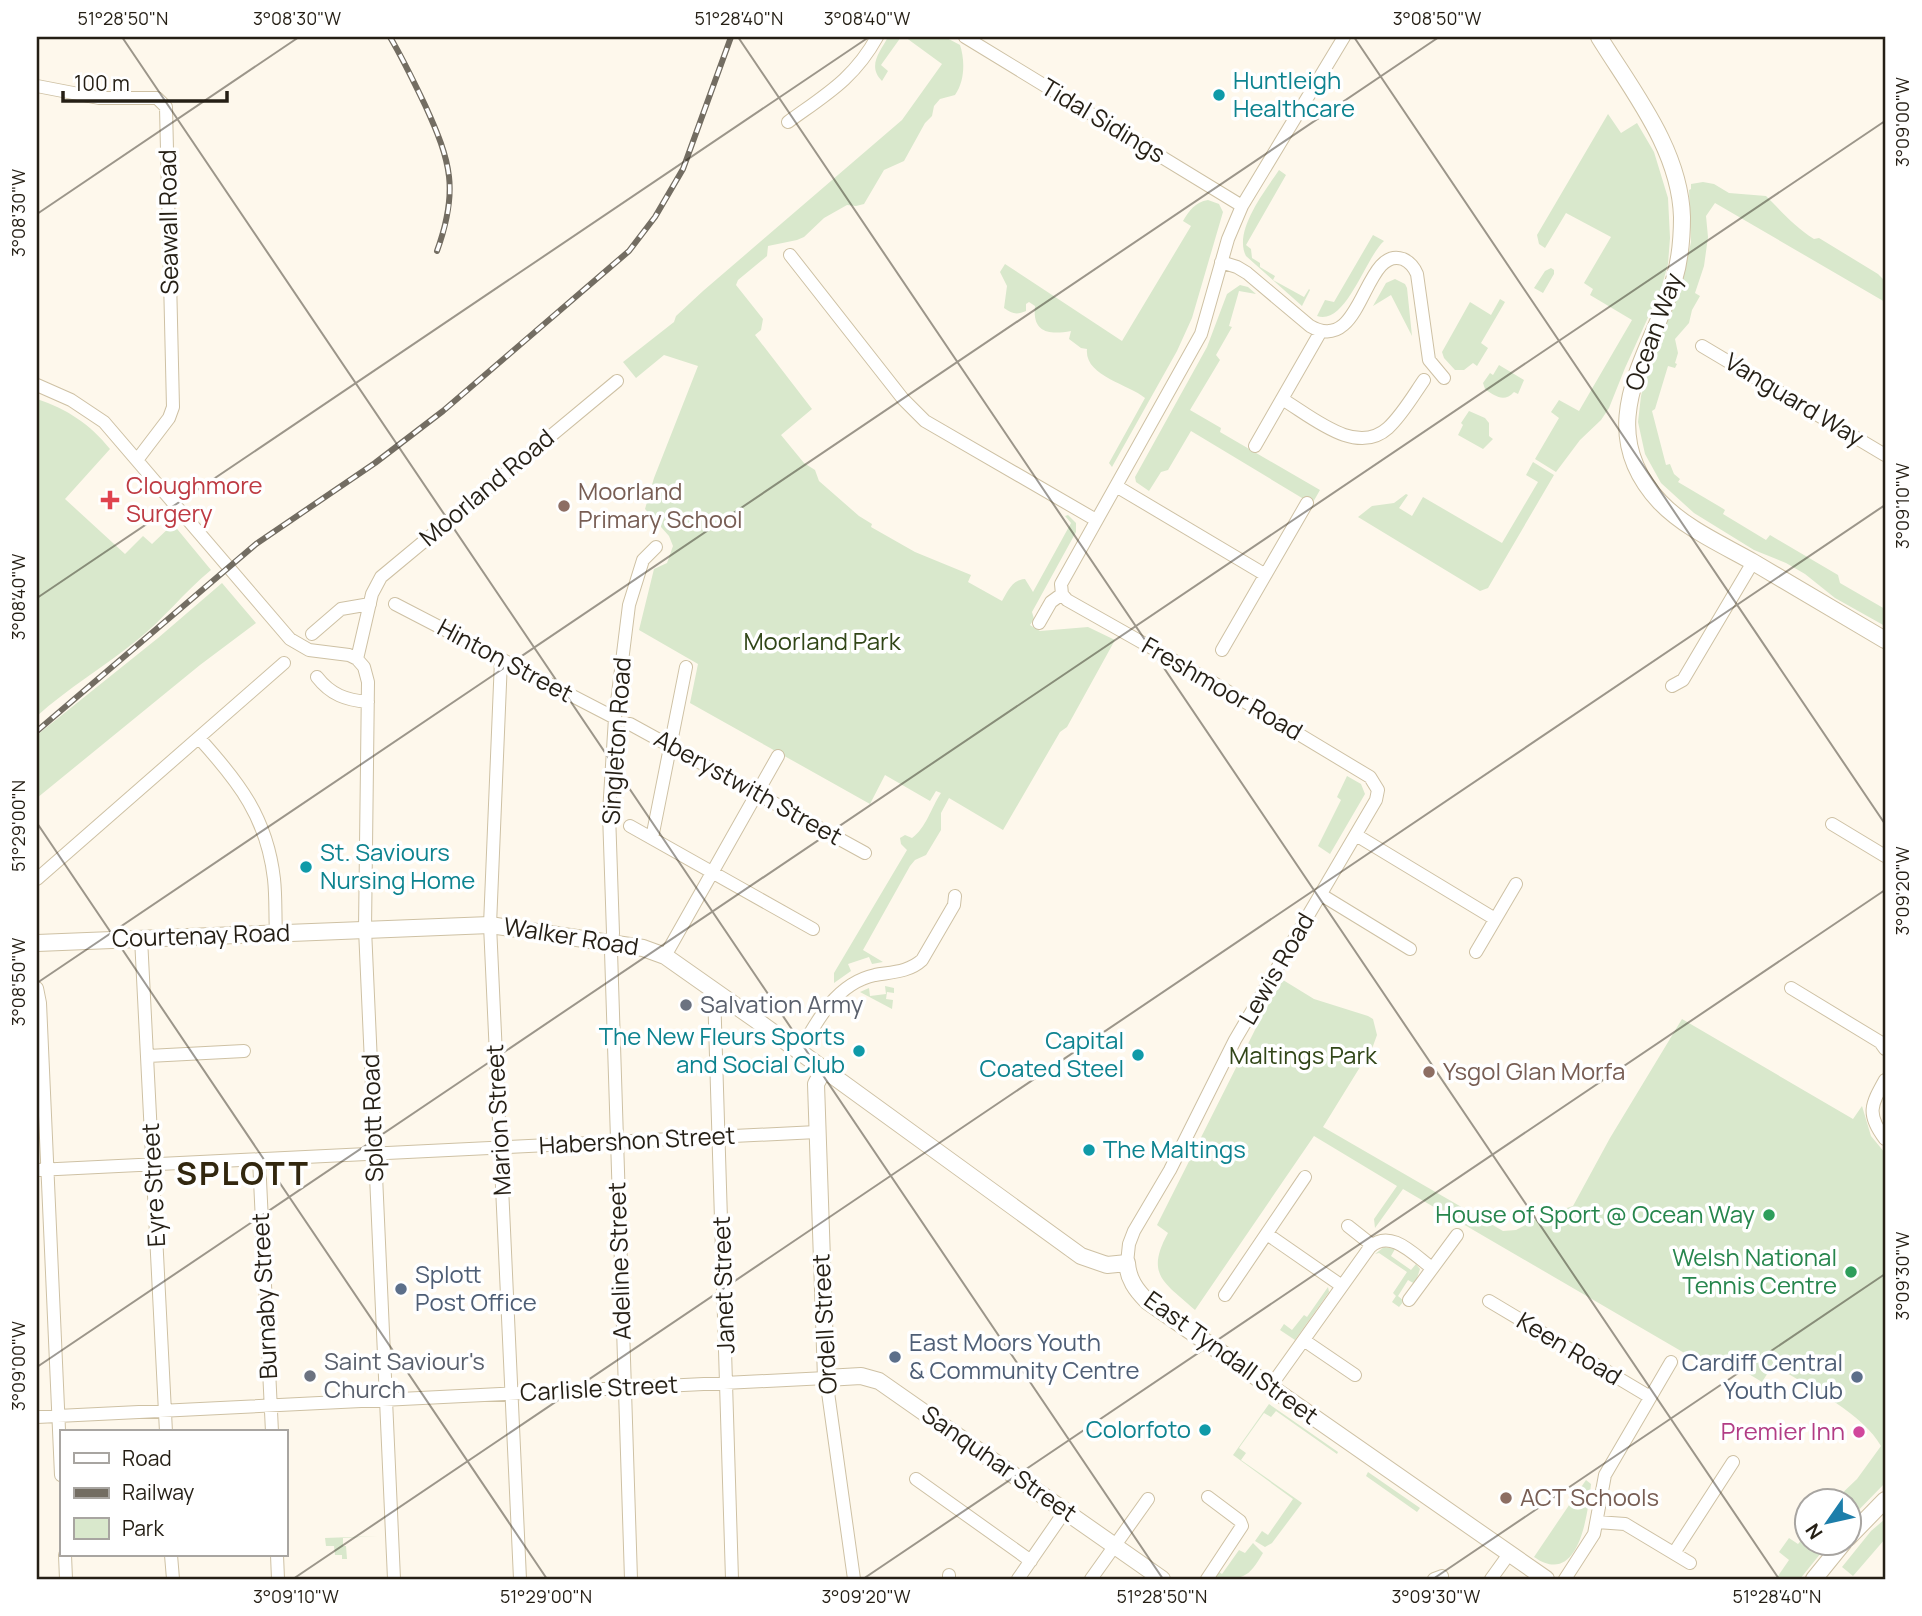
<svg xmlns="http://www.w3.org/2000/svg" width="1922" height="1616" viewBox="0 0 1922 1616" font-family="Manrope,sans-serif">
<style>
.green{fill:#d9e8cc}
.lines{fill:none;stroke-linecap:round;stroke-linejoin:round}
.minor-casing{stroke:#cec1a4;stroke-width:14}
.tertiary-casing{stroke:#cec1a4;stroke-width:18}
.minor{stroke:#fff;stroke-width:12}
.tertiary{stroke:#fff;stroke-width:16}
.rail-casing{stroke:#736d62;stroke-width:6}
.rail{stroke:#fff;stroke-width:3.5;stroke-dasharray:10;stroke-linecap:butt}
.ticks{fill:none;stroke:#251f15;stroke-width:2;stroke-opacity:0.45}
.culture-dot{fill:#0f9aa8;stroke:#fff;stroke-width:2.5}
.health-dot{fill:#e0444e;stroke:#fff;stroke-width:2.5}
.education-dot{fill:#8d6e63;stroke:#fff;stroke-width:2.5}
.worship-dot{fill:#6b7280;stroke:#fff;stroke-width:2.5}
.leisure-dot{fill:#2e9e5b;stroke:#fff;stroke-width:2.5}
.service-dot{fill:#5c6f8a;stroke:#fff;stroke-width:2.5}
.hotel-dot{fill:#d1479c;stroke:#fff;stroke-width:2.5}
.labels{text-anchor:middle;stroke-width:7;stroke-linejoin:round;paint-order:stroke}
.culture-label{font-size:24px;fill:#0d838f;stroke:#fff;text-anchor:start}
.street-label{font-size:24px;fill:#251f15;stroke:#fff}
.health-label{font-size:24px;fill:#be3a42;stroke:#fff;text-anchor:start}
.education-label{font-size:24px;fill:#785e54;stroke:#fff;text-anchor:start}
.park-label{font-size:24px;fill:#314618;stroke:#fff}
.worship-label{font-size:24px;fill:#5b616d;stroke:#fff;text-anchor:start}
.leisure-label{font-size:24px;fill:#27864d;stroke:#fff;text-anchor:end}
.service-label{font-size:24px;fill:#4e5e75;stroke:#fff;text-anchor:start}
.hotel-label{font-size:24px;fill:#b23c85;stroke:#fff;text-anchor:end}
.district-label{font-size:32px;font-weight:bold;letter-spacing:2px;fill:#32270f;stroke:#fff}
.neatline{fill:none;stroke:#251f15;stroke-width:2.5}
.ticks-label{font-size:18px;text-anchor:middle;fill:#251f15}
</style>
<rect width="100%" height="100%" fill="#fef8ec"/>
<path class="green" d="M 888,37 L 901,37 L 881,65 L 888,71 L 882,81 C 867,66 880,52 888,37 Z
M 905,37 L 945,37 L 960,45 C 965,60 965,81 955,95 L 940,99 L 934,106 L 932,116 L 925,123 L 904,161 L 884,170 L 864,204 L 856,206 L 847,205 L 824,218 L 804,237 L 797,240 L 768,246 L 767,256 L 738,280 L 736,285 L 763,319 L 761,330 L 755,335 L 812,409 L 781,435 L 804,463 L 815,470 L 819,481 L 859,516 L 872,524 L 871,527 L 915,552 L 971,575 L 968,582 L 1002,601 C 1008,591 1012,580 1025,579 L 1033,592 L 1071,523 L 1065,516 L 1068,515 L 1076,523 L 1076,532 L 1032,612 L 1034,619 L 1030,625 L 1040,631 L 1088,627 L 1115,640 L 1067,727 L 1060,732 L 1003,830 L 949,798 L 941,813 L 941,830 L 926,855 L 915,860 L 910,866 L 863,950 L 883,962 L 872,964 L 869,957 L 848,964 L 851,971 L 834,983 L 834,973 L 907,850 L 901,844 L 900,838 L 905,835 L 912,838 C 926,828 931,808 941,793 L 936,791 L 930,801 L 885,775 L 870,804 L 690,703 L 698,664 L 639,630 L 654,569 L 667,563 L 673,546 L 669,536 L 645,509 L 654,478 L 698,366 L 664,355 L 636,378 L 623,362 L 674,322 L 676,316 L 703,291 L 902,120 L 942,64 Z
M 1608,114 L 1621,133 L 1637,123 L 1654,152 L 1668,198 L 1670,238 L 1668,264 L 1661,289 L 1625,368 L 1609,408 L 1601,420 L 1580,440 L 1556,472 L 1535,459 L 1559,418 L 1551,412 L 1559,400 L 1579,411 L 1632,320 L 1590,295 L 1593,289 L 1584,283 L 1611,237 L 1566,213 L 1545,248 L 1539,244 L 1537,235 Z
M 1279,170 L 1286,175 L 1246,245 L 1251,249 L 1252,258 L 1260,263 L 1260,267 L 1275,276 L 1273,280 L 1304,297 L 1309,289 L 1310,290 L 1302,306 L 1246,256 C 1233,231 1265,191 1279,170 Z
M 1703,182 L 1714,184 L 1729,193 L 1766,196 C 1783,213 1794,226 1814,239 L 1819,238 L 1878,274 L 1885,281 L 1885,302 L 1715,203 L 1706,216 L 1708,237 L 1704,266 L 1695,293 L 1700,296 L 1692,310 L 1689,323 L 1675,339 L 1678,353 L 1675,363 L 1677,364 L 1675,368 L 1668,366 L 1655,409 L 1652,411 L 1666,465 L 1670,464 L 1674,474 L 1680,479 L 1678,482 L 1722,508 L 1725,510 L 1723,514 L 1766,540 L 1770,535 L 1838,575 L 1840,583 L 1885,609 L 1885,626 L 1835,598 L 1805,574 L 1786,563 L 1754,550 L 1694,513 L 1661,483 L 1645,454 L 1638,422 L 1641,396 L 1650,360 L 1682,283 L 1691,242 L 1689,190 L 1691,189 L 1691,184 Z
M 1208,200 L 1219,204 L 1223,212 L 1192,318 L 1177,351 L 1112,467 L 1109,463 L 1145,398 C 1128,384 1084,376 1087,349 L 1081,348 L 1069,339 L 1071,331 C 1049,335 1032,333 1035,306 L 1029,302 L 1026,304 L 1026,311 C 1017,315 1012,314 1004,308 L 1007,286 L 1000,272 L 1005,264 L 1122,341 L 1191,226 L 1183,221 C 1189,211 1195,202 1208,200 Z
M 1373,235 L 1384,241 C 1365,258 1346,326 1317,316 L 1325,300 L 1334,302 Z
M 1551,268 L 1554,270 L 1554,274 L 1543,293 L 1534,288 L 1545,271 Z
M 1395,279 L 1405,284 L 1407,288 L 1412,336 L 1391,295 L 1373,306 L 1386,283 Z
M 1240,285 L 1248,287 L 1256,294 L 1239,291 L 1229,326 L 1232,327 L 1216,355 L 1220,360 L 1190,410 L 1221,428 L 1220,432 L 1320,490 L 1312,504 L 1191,431 L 1168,470 L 1161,472 L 1149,491 L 1136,482 L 1135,477 L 1207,347 L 1227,294 Z
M 1500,299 L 1505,302 L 1481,343 L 1488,348 L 1477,366 L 1473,363 L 1464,370 L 1455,370 L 1444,358 L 1442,352 L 1470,302 L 1491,315 Z
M 1499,365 L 1524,380 L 1518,394 L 1514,392 C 1504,403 1495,396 1485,389 L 1483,383 L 1490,373 L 1493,375 Z
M 37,399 C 67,409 90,424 110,449 L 65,499 L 125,554 L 143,536 L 152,544 L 173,524 L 211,570 C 184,592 163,620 136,641 C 104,667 68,688 37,716 Z
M 1469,411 L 1485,418 L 1489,423 L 1489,436 L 1493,439 L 1483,449 L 1458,435 L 1463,425 L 1461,423 Z
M 1533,462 L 1554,475 L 1488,588 L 1480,591 L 1358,517 L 1372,506 L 1394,503 L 1406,494 L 1408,495 L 1399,508 L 1412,516 L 1423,497 L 1502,543 L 1538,482 L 1526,475 Z
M 222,583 L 256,623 L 200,665 L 37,798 L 37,735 L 158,638 Z
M 1347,776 L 1361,784 L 1365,794 L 1330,854 L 1318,846 L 1341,800 L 1337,797 Z
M 1283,980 L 1314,999 L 1368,1016 L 1373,1019 L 1377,1035 L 1373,1046 L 1323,1127 L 1503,1231 L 1516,1230 L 1545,1215 L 1573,1206 L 1610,1138 L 1682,1019 L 1853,1119 L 1862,1106 L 1871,1136 L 1885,1153 L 1885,1483 L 1849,1520 L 1848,1500 L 1835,1500 L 1857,1479 L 1881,1446 C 1864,1414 1805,1384 1773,1365 L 1762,1382 L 1734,1365 L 1705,1365 L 1403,1189 L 1375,1228 L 1374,1219 L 1397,1186 L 1314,1136 L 1195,1310 C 1164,1282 1145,1275 1168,1233 L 1157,1225 L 1263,1014 Z
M 885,986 L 894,988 L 894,993 L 887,992 L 886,999 L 893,1000 L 892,1009 L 860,992 L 869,988 L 870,996 L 886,994 Z
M 1384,1247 L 1395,1249 L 1391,1256 L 1411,1270 L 1416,1264 L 1420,1269 L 1415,1284 L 1408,1280 L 1398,1296 L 1404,1301 L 1399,1307 L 1392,1302 L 1396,1296 L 1393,1293 L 1407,1272 L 1379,1253 L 1375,1254 Z
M 1328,1287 L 1329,1292 L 1295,1340 L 1280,1330 L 1284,1324 L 1292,1330 L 1304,1315 L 1307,1317 Z
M 1269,1404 L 1338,1452 L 1337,1454 L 1276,1411 L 1271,1417 L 1264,1413 L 1239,1448 L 1246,1453 L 1241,1460 L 1302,1503 L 1272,1543 L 1265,1547 L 1255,1541 L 1262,1531 L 1268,1535 L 1293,1499 L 1233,1455 Z
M 1368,1472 L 1420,1508 L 1417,1512 L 1366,1476 Z
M 1586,1480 L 1591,1484 C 1588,1511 1580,1589 1534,1557 Z
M 1885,1519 L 1885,1539 L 1853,1576 L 1842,1567 L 1871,1531 Z
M 1806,1535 L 1806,1542 L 1829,1543 L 1800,1579 L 1776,1579 L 1789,1560 L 1779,1552 L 1789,1538 L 1798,1544 Z
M 378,1536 L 343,1538 L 343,1546 L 346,1546 L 347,1559 L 342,1559 L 342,1555 L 335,1555 L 334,1546 L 326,1546 L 325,1538 Z
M 1253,1543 L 1263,1553 C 1248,1579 1243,1579 1214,1579 L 1219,1572 L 1222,1574 L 1239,1550 L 1245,1553 Z"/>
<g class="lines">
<defs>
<path id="minor" d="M 965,37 L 1242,206
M 37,86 L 99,98 L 157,98 L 166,107 L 173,407 L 169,418 L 137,460
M 788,122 C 825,95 854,79 877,37
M 790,255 L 903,399 L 925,421 L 1096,520
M 1221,262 L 1237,267 L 1247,273 L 1310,326 C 1363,357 1363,245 1403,259 C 1410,262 1414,267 1417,274 L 1429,360 L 1444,378
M 1702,346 L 1885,455
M 37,385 L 71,400 L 104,422 L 290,639 L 309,650 L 349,655 L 357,659 L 364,667 L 368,682 L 365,929 L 394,1579
M 1282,399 C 1311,416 1356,457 1388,428 C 1402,415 1413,396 1424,380
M 1255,446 L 1321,331
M 1116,486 L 1264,574
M 1062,594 L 1067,600 L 1212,682 L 1370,777 L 1378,790 L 1376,800 L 1235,1040 L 1170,1170 L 1134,1231 L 1129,1244 L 1127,1263
M 1062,594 L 1061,584 L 1201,334 L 1228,239 L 1242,206 L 1344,37
M 395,604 L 615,718
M 1039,623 L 1051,602 L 1062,594
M 312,634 L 341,609 L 370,604
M 1222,650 L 1307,503
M 357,659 L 372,594 L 381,577 L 617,381
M 501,660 L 490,925 L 520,1579
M 317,677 C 331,695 346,700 368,702
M 1672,686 L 1683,680 L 1753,562
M 630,724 L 865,853
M 199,738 C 239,782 267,818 274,879 C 276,897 275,915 276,933
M 1832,824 L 1885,856
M 630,826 L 813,929
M 1356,835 L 1495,919
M 652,838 L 686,667
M 37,879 L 284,663
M 1320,894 L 1410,949
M 141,938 L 166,1432
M 1476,952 L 1516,884
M 665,956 L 778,756
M 37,988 L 40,1003 L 61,1475
M 1791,988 L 1880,1042 L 1885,1049
M 714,991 L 732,1579
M 800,1051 C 817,1020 837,983 875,975 C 892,972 909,972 922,960 L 954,905 L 955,896
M 148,1056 L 244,1051
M 1885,1080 C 1871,1105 1866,1114 1885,1139
M 259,1159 L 272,1432
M 37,1170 L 817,1132
M 1348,1226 L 1372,1245
M 1267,1234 L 1342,1286
M 1225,1295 L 1305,1177
M 1409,1300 L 1457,1235
M 1489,1301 L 1650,1397
M 1305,1341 L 1355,1375
M 1270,1387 L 1370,1247 C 1391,1228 1414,1255 1432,1268
M 37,1417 L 826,1378 L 854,1579
M 916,1479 L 1031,1561
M 1597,1522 L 1625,1524 L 1690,1563
M 1674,1553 L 1733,1462
M 65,1555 L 66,1579
M 171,1555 L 173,1579
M 277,1555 L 278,1579
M 631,1579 L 611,951 L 613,933 L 609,813 L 615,718 L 629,605 L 643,560 L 656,547
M 949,1579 L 949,1575
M 1018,1579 L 1065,1511
M 1091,1579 L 1148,1499
M 1207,1579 L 1242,1526 L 1240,1521 L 1208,1497
M 1434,1579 L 1442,1576
M 1491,1579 L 1509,1554
M 1565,1579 L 1594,1534 L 1605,1475 L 1671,1362"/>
<path id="tertiary" d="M 1599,37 C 1633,92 1680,150 1682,217 C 1682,239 1680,260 1674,280 C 1650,356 1590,427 1660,502 C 1685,528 1721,544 1753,562 C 1797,588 1841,614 1885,640
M 37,943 L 490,925 L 643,948 L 665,956 L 756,1020 L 1081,1256 L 1107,1265 L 1127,1263 C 1128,1279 1136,1290 1147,1301 L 1546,1579
M 824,1069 L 816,1084 L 826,1378 L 861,1376 L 879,1381 L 1162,1579
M 1848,1538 L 1885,1500
M 1814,1579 L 1844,1542"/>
</defs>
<use href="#minor" class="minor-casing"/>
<use href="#tertiary" class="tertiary-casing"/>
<use href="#minor" class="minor"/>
<use href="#tertiary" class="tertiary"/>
<defs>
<path id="rail" d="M 390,37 C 403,59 414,82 425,105 C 451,162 459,190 437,251
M 37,731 L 256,544 L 375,463 L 443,411 L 629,251 L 655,217 L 683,169 L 731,37"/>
</defs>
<use href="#rail" class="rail-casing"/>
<use href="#rail" class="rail"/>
</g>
<path class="ticks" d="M 122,37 L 1163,1579M 738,37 L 1779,1579M 1354,37 L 1885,824M 37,214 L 299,37M 37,598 L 869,37M 37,823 L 547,1579M 37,983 L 1439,37M 37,1367 L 1885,121M 293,1579 L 1885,505M 863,1579 L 1885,890M 1433,1579 L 1885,1274"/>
<g class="culture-dot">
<circle cx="1219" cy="95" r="7"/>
<circle cx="306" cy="867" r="7"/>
<circle cx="859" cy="1051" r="7"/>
<circle cx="1138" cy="1055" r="7"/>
<circle cx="1089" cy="1150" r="7"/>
<circle cx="1205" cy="1430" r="7"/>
</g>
<path class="health-dot" d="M106.5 489.5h7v7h7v7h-7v7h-7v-7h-7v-7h7z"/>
<g class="education-dot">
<circle cx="564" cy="506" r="7"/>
<circle cx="1429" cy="1072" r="7"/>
<circle cx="1506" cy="1498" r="7"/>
</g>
<g class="worship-dot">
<circle cx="686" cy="1005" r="7"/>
<circle cx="310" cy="1376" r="7"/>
</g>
<g class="leisure-dot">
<circle cx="1769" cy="1215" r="7"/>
<circle cx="1851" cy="1272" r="7"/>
</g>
<g class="service-dot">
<circle cx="401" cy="1289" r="7"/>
<circle cx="895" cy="1357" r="7"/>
<circle cx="1857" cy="1377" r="7"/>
</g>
<circle class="hotel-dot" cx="1859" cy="1432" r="7"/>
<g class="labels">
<g class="culture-label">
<text x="1233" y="89">Huntleigh<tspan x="1233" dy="28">Healthcare</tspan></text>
<text x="320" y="861">St. Saviours<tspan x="320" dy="28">Nursing Home</tspan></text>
<text x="845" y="1045" text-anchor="end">The New Fleurs Sports<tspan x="845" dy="28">and Social Club</tspan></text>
<text x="1124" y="1049" text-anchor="end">Capital<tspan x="1124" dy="28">Coated Steel</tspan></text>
<text x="1103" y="1158">The Maltings</text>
<text x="1191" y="1438" text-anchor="end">Colorfoto</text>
</g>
<g class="street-label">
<text transform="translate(1103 121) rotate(31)" y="8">Tidal Sidings</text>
<text transform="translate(169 222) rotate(-91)" y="8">Seawall Road</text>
<text transform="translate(1654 332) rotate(-70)" y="8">Ocean Way</text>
<text transform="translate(1794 400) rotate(31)" y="8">Vanguard Way</text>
<text transform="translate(487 488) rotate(-40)" y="8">Moorland Road</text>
<text transform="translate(505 661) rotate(28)" y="8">Hinton Street</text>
<text transform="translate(1222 689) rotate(30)" y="8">Freshmoor Road</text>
<text transform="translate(617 741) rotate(-86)" y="8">Singleton Road</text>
<text transform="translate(748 788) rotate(29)" y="8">Aberystwith Street</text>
<text transform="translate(201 936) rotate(-2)" y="8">Courtenay Road</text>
<text transform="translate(571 937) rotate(9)" y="8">Walker Road</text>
<text transform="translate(1277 969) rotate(-60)" y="8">Lewis Road</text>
<text transform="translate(373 1118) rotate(-92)" y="8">Splott Road</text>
<text transform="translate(499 1120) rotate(-93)" y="8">Marion Street</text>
<text transform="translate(637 1141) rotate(-3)" y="8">Habershon Street</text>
<text transform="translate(154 1185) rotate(-93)" y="8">Eyre Street</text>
<text transform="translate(620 1261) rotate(-92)" y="8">Adeline Street</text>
<text transform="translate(724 1285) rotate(-92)" y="8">Janet Street</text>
<text transform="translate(265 1296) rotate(-93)" y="8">Burnaby Street</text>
<text transform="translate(825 1324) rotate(-93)" y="8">Ordell Street</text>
<text transform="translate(1569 1349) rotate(31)" y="8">Keen Road</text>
<text transform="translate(1231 1358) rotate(36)" y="8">East Tyndall Street</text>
<text transform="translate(599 1389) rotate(-3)" y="8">Carlisle Street</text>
<text transform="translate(999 1464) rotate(35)" y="8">Sanquhar Street</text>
</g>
<g class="health-label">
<text x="126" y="494">Cloughmore<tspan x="126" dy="28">Surgery</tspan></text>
</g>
<g class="education-label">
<text x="578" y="500">Moorland<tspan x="578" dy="28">Primary School</tspan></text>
<text x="1443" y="1080">Ysgol Glan Morfa</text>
<text x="1520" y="1506">ACT Schools</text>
</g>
<g class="park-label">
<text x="822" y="650">Moorland Park</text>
<text x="1303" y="1064">Maltings Park</text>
</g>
<g class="worship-label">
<text x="700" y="1013">Salvation Army</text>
<text x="324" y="1370">Saint Saviour's<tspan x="324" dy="28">Church</tspan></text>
</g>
<g class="leisure-label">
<text x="1755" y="1223">House of Sport @ Ocean Way</text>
<text x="1837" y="1266">Welsh National<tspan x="1837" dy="28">Tennis Centre</tspan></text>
</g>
<g class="service-label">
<text x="415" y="1283">Splott<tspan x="415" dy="28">Post Office</tspan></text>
<text x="909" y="1351">East Moors Youth<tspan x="909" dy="28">&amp; Community Centre</tspan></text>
<text x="1843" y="1371" text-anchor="end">Cardiff Central<tspan x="1843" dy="28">Youth Club</tspan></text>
</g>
<g class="hotel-label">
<text x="1845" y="1440">Premier Inn</text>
</g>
<g class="district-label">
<text x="243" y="1185">SPLOTT</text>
</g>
</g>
<rect width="1922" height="1616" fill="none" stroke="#ffffff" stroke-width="77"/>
<rect x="60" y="1430" width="228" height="126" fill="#ffffff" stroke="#a8a5a1" stroke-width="2"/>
<rect x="74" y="1453" width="35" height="10" fill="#ffffff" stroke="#a8a5a1" stroke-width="2"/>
<text x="122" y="1466" font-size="21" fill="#251f15">Road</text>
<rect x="74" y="1488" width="35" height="10" fill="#736d62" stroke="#a8a5a1" stroke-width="2"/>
<text x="122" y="1500" font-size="21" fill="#251f15">Railway</text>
<rect x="74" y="1518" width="35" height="21" fill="#d9e8cc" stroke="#a8a5a1" stroke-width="2"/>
<text x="122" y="1536" font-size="21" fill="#251f15">Park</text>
<g transform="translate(1828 1522) rotate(236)"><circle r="33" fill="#ffffff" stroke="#a8a5a1" stroke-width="2"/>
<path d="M0-5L12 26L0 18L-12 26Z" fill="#1d7eaa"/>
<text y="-10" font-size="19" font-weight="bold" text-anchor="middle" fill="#251f15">N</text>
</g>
<path d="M63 91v10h164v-10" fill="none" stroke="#251f15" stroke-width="3.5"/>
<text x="74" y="91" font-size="21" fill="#251f15" stroke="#ffffff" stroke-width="5" paint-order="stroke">100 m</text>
<rect x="38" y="38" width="1846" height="1540" class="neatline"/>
<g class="ticks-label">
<text x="123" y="25">51°28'50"N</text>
<text x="297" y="25">3°08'30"W</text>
<text x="739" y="25">51°28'40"N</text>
<text x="867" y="25">3°08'40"W</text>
<text x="1437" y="25">3°08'50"W</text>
<text transform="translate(1903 122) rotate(-90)" y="6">3°09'00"W</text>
<text transform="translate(19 213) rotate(-90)" y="6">3°08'30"W</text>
<text transform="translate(1903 506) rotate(-90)" y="6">3°09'10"W</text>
<text transform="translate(19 597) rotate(-90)" y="6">3°08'40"W</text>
<text transform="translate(19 826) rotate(-90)" y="6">51°29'00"N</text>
<text transform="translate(1903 891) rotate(-90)" y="6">3°09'20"W</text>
<text transform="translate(19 982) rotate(-90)" y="6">3°08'50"W</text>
<text transform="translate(1903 1276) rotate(-90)" y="6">3°09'30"W</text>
<text transform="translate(19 1366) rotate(-90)" y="6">3°09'00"W</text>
<text x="296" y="1603">3°09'10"W</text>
<text x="546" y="1603">51°29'00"N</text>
<text x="866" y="1603">3°09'20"W</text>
<text x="1162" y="1603">51°28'50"N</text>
<text x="1436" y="1603">3°09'30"W</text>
<text x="1777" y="1603">51°28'40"N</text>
</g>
</svg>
